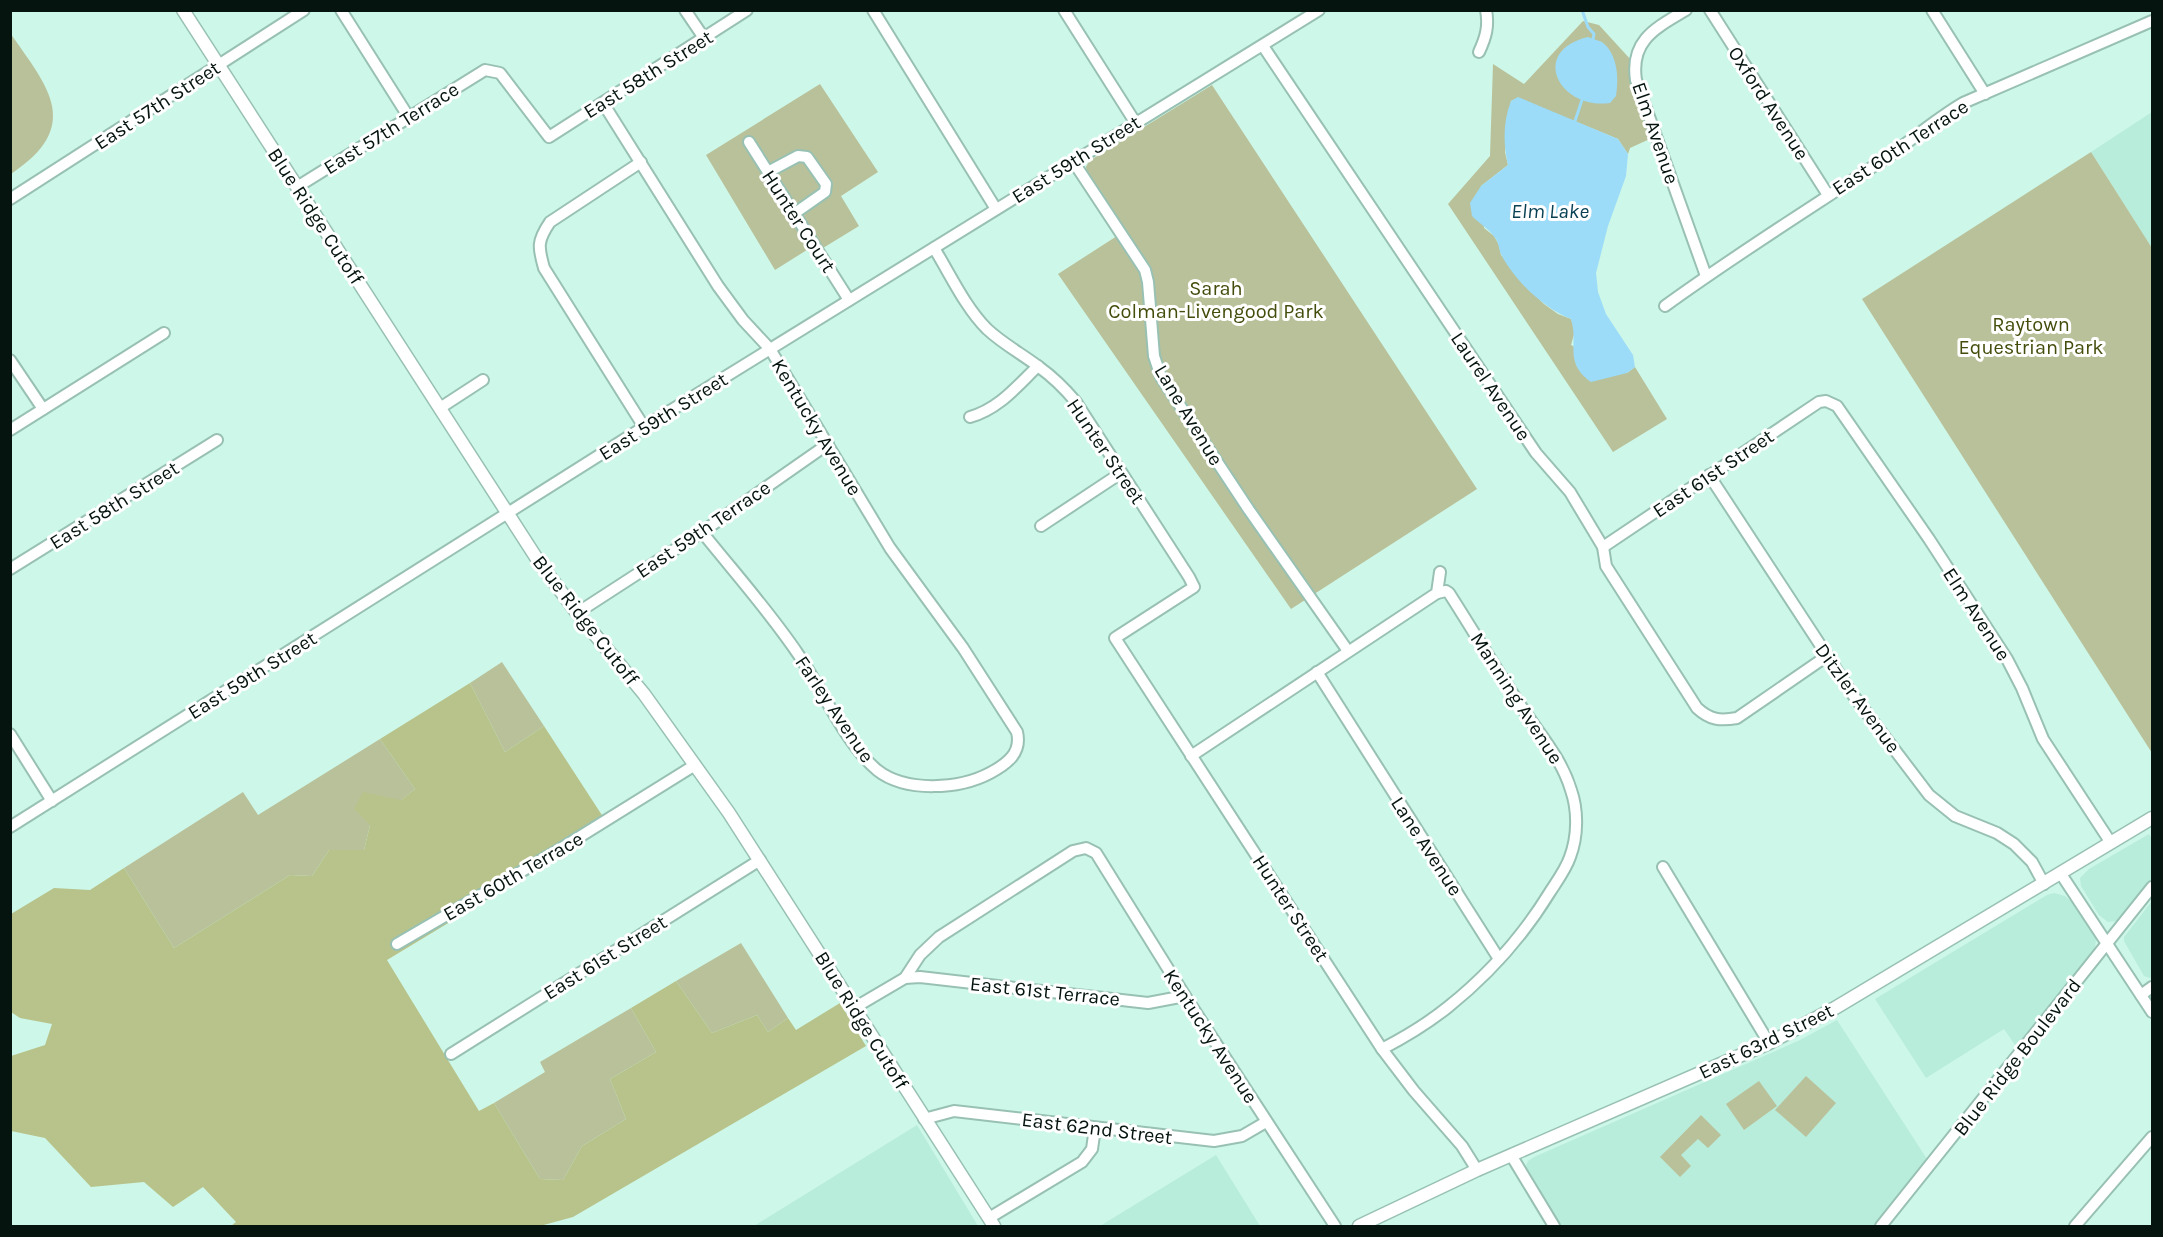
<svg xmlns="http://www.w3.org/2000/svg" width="2163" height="1237" font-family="Karla,sans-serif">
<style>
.built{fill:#b9eddb}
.green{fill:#b9c19a}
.forest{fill:#b8c38b}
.water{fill:#9cdcf8}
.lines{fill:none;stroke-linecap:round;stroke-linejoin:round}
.stream{stroke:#9cdcf8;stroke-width:3}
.minor-casing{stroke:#98c1b3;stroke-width:14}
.major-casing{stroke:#98c1b3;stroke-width:15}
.minor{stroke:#fff;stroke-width:10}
.major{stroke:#fff;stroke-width:12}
.labels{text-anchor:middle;stroke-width:6;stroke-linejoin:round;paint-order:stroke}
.street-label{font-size:20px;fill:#05140f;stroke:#fff}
.park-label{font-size:20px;fill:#454d0c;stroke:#fff}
.water-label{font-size:21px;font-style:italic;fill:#094154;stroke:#fff}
</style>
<rect width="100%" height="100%" fill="#cdf7e8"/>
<g class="built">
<polygon points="2152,112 2152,248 2091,152"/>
<polygon points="2149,834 2152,839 2152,880 2123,918 2117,921 2108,922 2099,915 2081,886 2080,878 2089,869"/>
<polygon points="2054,893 2065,896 2073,903 2096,938 2095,950 2017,1048 2004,1029 1926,1078 1875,999 2047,895"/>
<polygon points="2152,901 2152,977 2150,978 2144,976 2124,941 2124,937"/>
<polygon points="1837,1020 1927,1159 1873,1226 1560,1226 1526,1172 1525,1167 1528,1161 1534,1157 1798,1041"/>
<polygon points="917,1125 978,1226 754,1226"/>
<polygon points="1216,1155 1260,1226 1100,1226"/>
</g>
<g class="green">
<path d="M1583,21L1599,25L1631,60C1628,88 1642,112 1652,138L1630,148L1628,154L1618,139L1518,98L1511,101L1505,152L1508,165L1481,186L1484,228L1494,236L1499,245L1501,255L1527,287L1544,304L1558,314L1571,319L1575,331L1571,345L1627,373L1635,367L1667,419L1613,452L1448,204L1490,156L1493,64L1524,84Z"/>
<path d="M10,33C49,88 83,126 11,174Z"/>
<polygon points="820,84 878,172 841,196 859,226 823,248 810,248 775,270 706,155"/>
<polygon points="1212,85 1477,489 1291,609 1058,274 1117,236 1087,173 1086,167 1089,161"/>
<polygon points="2091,152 2152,248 2152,753 1862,299"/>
<polygon points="502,662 544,726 505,752 470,683"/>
<polygon points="380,739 415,789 370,825 364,850 329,850 312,876 290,875 174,948 124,868 243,792 258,815"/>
<polygon points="741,943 788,1018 768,1032 757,1015 712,1033 676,981"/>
<polygon points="631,1008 656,1052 610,1079 626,1119 582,1146 563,1180 540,1179 494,1103 545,1072 540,1062"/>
<polygon points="1806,1076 1836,1103 1806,1137 1775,1110"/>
<polygon points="1759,1081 1777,1106 1744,1130 1726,1104"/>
<polygon points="1701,1115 1721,1135 1708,1148 1698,1139 1681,1155 1691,1166 1680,1177 1660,1157"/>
</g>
<polygon class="forest" points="470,683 505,752 544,726 609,826 387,960 479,1111 494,1103 540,1179 563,1180 582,1146 626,1119 610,1079 656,1052 631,1008 676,981 712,1033 757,1015 768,1032 788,1018 796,1030 840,1003 866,1046 573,1217 540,1226 231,1226 236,1222 203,1187 173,1207 144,1182 91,1187 45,1138 11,1131 11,1056 45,1045 52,1024 20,1018 11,1012 11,914 54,888 90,890 124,868 174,948 290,875 312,876 329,850 364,850 370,825 354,809 363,792 401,800 415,789 380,739"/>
<g class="water">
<path d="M1588,37C1592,39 1598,40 1602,42C1618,54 1619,79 1616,96L1610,103C1559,110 1529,51 1588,37Z"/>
<path d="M1518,97L1618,139L1628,154L1626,176L1608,226L1596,273L1598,292L1606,314L1633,355L1635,367L1627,373L1591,382C1563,362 1579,344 1571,319C1545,309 1515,281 1502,256C1499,251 1499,244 1496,239C1490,230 1479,223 1472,216L1470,203L1481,186L1508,165C1503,143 1503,122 1511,101Z"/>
</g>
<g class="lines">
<g class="stream">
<polyline points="1582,10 1588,27 1594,34 1593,39"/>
<polyline points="1575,121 1582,100"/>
</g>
<defs>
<g id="minor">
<polyline points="341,10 408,116"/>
<polyline points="685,10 704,38"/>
<polyline points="873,10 996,209"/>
<polyline points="1064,10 1135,122"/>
<path d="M1686,10C1656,28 1630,40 1636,80L1706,276"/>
<polyline points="1710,10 1828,195"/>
<polyline points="1932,10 1985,94"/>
<path d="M1263,46L1536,453L1570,492L1603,547L1606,566L1697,708C1710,720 1720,721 1737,718L1827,656"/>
<path d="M1479,52C1486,37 1489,26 1486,10"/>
<path d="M603,103L718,286L743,320L770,349L890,548L963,648L1017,732C1022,753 1007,764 990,773C960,789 906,793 877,770C845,743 822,689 798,654C769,611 734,572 702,532"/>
<polyline points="749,142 849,300"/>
<polyline points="1073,161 1145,270 1148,282 1154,356 1161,377 1249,510 1348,651"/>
<path d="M641,162L550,222C537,241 538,247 544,268L644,427"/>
<polyline points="768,172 798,156 807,157 826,184 825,192 795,213"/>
<polyline points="297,187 485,70 500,73 549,137 747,10"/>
<polyline points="10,199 304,10"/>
<path d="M934,248C950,274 965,307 987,329C1003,344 1022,354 1039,367C1053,377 1065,389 1076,402L1189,577L1194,587L1115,638L1382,1049L1414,1091L1462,1146L1477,1170"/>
<path d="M1665,306C1738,253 1814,206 1889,156C1914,138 1936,119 1963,103L2152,21"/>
<polyline points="10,360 43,409"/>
<polyline points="440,408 483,380"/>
<path d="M970,417C999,409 1017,386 1038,366"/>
<polyline points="10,430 164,333"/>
<polyline points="1709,475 1853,695 1929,795 1955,816 1997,833 2014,844 2032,862 2044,884"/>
<polyline points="1041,526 1121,473"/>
<polyline points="1603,547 1819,402 1826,401 1837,406 1929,539 2007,659 2022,688 2043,739 2111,843"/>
<polyline points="10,569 217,440"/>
<polyline points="577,613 702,532 828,444"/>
<polyline points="1317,672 1499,959"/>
<polyline points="10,734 52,801"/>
<polyline points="1191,756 1437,593 1440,572"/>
<polyline points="10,827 644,427 1319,10"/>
<polyline points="1663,867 1769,1043"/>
<polyline points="2061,874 2152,1012"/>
<polyline points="397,944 560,849 695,765"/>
<polyline points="905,978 920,977 1148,1003 1185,996"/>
<polyline points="2141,995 2152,987"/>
<polyline points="854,1008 905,978 920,955 939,937 1073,851 1086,848 1096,853 1185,996 1335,1226"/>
<path d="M1382,1049C1405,1037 1427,1024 1448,1007C1488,975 1523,936 1550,892C1557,881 1566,869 1570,857C1578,836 1578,810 1571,790C1562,760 1542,737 1525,712C1498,673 1474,632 1449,593L1446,591L1437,593"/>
<polyline points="451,1054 760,860"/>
<polyline points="924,1119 954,1111 1214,1141 1242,1136 1266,1122"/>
<polyline points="1511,1155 1554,1226"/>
<polyline points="989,1218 1082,1162 1092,1149 1095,1128"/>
<polyline points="1881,1226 2152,887"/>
<polyline points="2075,1226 2152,1137"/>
</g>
<g id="major">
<polyline points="183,10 539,562 577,613 644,694 729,813 994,1226"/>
<polyline points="1359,1226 1477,1170 1769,1043 1835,1008 2152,818"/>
</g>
</defs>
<use href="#minor" class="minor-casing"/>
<use href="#major" class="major-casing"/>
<use href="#minor" class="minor"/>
<use href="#major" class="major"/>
</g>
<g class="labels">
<g class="street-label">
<text transform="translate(648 74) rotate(-32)" y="7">East 58th Street</text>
<text transform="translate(1769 103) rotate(57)" y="7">Oxford Avenue</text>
<text transform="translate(157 105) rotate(-33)" y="7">East 57th Street</text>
<text transform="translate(391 128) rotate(-32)" y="7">East 57th Terrace</text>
<text transform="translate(1656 133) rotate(71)" y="7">Elm Avenue</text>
<text transform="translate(1900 147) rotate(-33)" y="7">East 60th Terrace</text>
<text transform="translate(1076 159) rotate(-32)" y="7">East 59th Street</text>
<text transform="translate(316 216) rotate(57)" y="7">Blue Ridge Cutoff</text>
<text transform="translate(799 221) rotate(57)" y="7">Hunter Court</text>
<text transform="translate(1491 386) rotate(56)" y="7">Laurel Avenue</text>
<text transform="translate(1189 415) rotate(59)" y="7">Lane Avenue</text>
<text transform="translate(663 416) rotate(-32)" y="7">East 59th Street</text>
<text transform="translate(817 427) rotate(59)" y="7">Kentucky Avenue</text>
<text transform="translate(1106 451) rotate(56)" y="7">Hunter Street</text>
<text transform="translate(1713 473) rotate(-34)" y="7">East 61st Street</text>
<text transform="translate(114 505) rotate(-32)" y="7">East 58th Street</text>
<text transform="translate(703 529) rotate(-34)" y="7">East 59th Terrace</text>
<text transform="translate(1977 614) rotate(57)" y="7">Elm Avenue</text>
<text transform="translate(586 620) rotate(52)" y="7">Blue Ridge Cutoff</text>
<text transform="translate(252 675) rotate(-32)" y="7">East 59th Street</text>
<text transform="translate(1517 698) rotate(57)" y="7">Manning Avenue</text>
<text transform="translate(1858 698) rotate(54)" y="7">Ditzler Avenue</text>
<text transform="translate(835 709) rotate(56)" y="7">Farley Avenue</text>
<text transform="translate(1427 846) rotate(57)" y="7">Lane Avenue</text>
<text transform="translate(513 876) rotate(-30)" y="7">East 60th Terrace</text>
<text transform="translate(1291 908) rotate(57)" y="7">Hunter Street</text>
<text transform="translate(605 957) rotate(-32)" y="7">East 61st Street</text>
<text transform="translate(1045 991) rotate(6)" y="7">East 61st Terrace</text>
<text transform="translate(862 1020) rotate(58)" y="7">Blue Ridge Cutoff</text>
<text transform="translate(1211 1036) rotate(57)" y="7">Kentucky Avenue</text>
<text transform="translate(1766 1041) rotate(-26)" y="7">East 63rd Street</text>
<text transform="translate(2017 1057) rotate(-52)" y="7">Blue Ridge Boulevard</text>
<text transform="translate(1097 1128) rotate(7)" y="7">East 62nd Street</text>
</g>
<g class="park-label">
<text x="1216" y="295">Sarah<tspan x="1216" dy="23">Colman-Livengood Park</tspan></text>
<text x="2031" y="331">Raytown<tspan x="2031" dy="23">Equestrian Park</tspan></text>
</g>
<g class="water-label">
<text x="1550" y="218">Elm Lake</text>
</g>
</g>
<rect width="2163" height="1237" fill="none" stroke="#05140f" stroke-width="24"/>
</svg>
